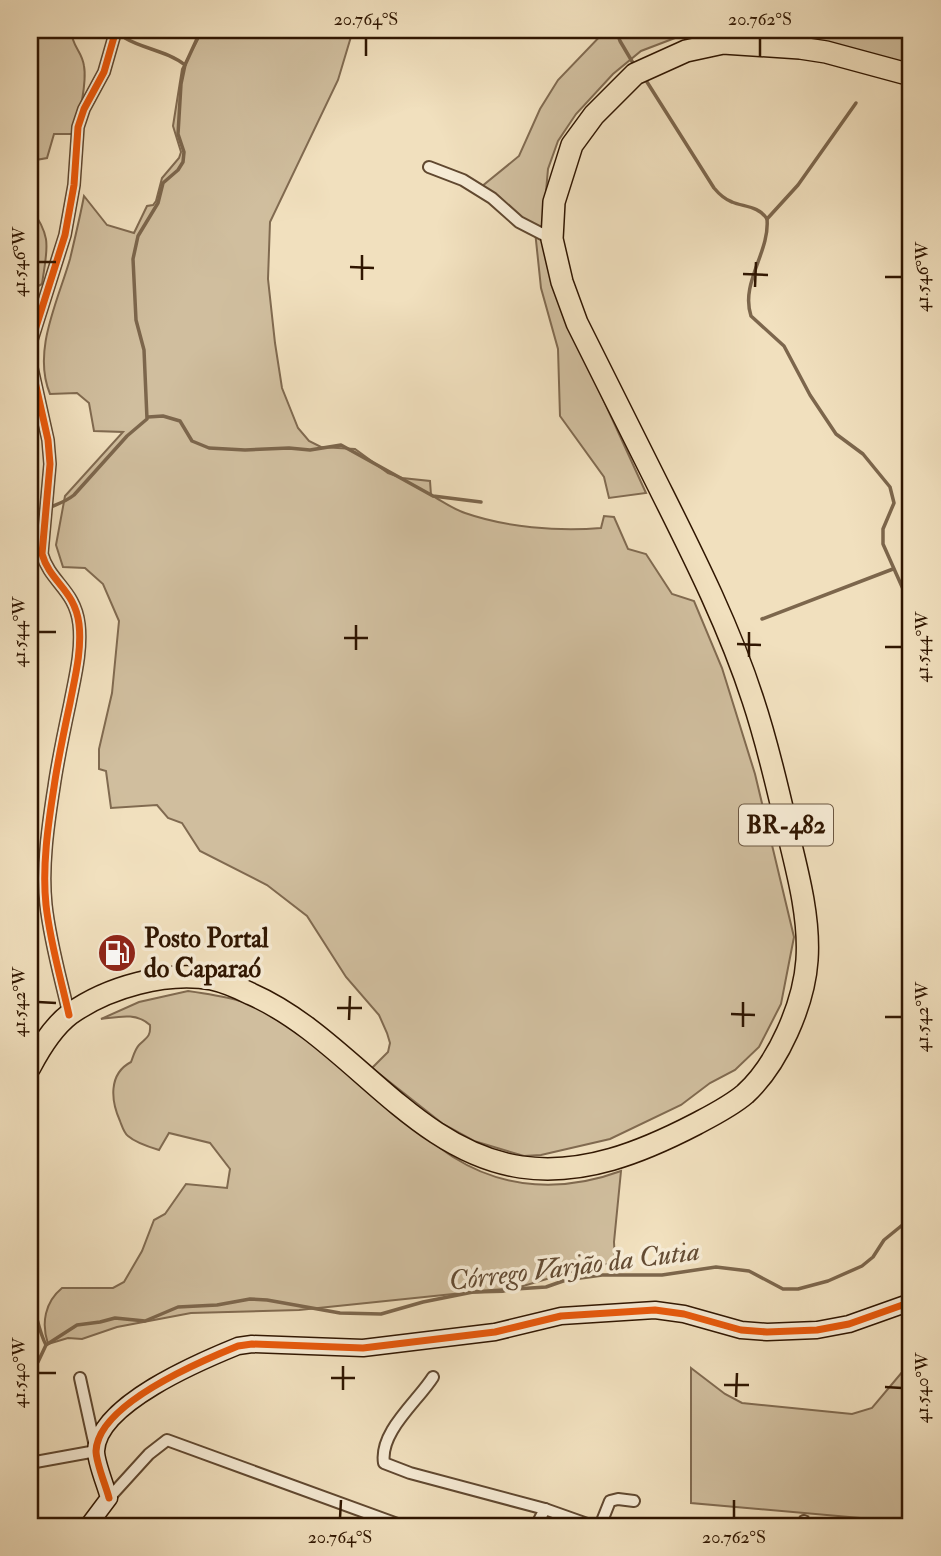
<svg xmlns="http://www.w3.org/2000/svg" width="941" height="1556" font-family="'IM FELL Double Pica',serif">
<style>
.green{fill:#d0be9e;stroke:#806a50;stroke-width:2}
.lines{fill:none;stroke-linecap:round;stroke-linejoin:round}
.stream{stroke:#7c664c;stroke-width:3.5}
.street-casing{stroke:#604830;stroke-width:14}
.secondary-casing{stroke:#301601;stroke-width:19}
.highway-casing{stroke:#301601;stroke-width:24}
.street{stroke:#f6ebd5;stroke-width:10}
.secondary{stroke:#f6ebd5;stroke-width:16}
.highway{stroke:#f1e0be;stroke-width:21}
.cycleway-casing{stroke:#f6ebd5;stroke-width:11}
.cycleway{stroke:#e8590c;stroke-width:7}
.ticks{fill:none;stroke:#301601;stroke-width:2.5}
.labels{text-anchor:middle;stroke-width:7;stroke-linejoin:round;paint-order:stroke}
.shield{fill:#f6ebd5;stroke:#6b5641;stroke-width:2}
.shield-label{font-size:24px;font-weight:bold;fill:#301601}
.poi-label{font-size:26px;font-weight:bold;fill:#301601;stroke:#f6ebd5;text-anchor:start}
.water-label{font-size:28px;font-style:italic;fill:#634b33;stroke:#f6ebd5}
.neatline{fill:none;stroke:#301601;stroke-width:2.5}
.ticks-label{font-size:18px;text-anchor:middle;fill:#301601}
</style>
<rect width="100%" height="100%" fill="#f1e0be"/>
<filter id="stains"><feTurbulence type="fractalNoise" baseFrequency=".00286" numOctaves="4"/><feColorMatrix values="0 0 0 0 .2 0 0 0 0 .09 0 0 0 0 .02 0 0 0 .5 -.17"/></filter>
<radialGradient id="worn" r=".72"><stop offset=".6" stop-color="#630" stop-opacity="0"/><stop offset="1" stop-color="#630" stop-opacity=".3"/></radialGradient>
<g class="green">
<path d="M30,30H71C72,47 82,51 84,66C87,82 79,119 74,134H54L47,158L30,161Z"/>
<path d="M203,30H353L338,80L270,222L268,279L275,343L282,388L298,428L309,441L321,447L355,449L388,473L402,478L430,481L431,495C442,501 453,509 465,513C505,527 558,532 601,528L604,516L614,517L628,549L646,554L672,594L694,601L722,668L755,774L794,937L781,1004L759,1047L735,1070L710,1083L681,1105L610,1139L541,1155L524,1156L474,1141L443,1124L372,1068L388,1052L390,1043L387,1033L379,1015L346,977L307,916L267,885L200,851L182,823L168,818L157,805L111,808L106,771L99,769V749L112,693L119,621L103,584L85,568L63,567L56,545L65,496L123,432L94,431L89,403L77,393L50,394C32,351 58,301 70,259C75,238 80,217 84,196L107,225L134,233L147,206L153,205L156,201L162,178L179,158L181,152L173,126L182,69Z"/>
<polygon points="606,30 696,30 641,51 613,74 576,114 558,141 548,169 545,203 566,318 646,493 609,498 604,477 560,416 558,349 541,288 535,231 481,187 519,156 540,109 558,80"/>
<polygon points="751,30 911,30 911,65 800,38"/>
<path d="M30,207C53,238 47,248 42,284L31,290Z"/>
<polygon points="30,707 38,799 30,802"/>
<path d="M188,991C223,996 248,1000 279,1018C313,1038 340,1066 369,1093C383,1106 400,1117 415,1128C428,1138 440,1149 453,1157C505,1190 564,1192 621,1171L614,1242L615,1262L567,1273L503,1292L463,1293L299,1310L191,1313L117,1327L82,1339L68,1338L48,1344C41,1323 45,1302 62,1288H113L124,1282L142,1251L154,1220L165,1214L186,1184L227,1188L230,1169L210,1143L169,1133L159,1150C149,1147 136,1143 128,1136C124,1133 122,1126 120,1121C111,1101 108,1074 131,1062C133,1057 135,1049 139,1045C146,1038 151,1037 150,1025C136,1012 118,1017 101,1019L139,1002Z"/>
<polygon points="691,1368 725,1394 742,1403 852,1414 872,1408 903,1371 911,1370 911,1526 897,1526 883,1520 691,1503"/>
</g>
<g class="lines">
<g class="stream">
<polyline points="616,30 620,41 633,63"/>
<path d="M125,38C143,49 168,51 185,65"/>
<path d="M647,82L714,188C719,194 724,199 732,202C744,207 759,206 767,219C770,252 740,283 751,316L784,346L810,395L836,434L863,454L890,487L894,503L883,529V544L911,607"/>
<polyline points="767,219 798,185 856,103"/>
<polyline points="148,417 163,416 180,421 192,441 209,448 245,450 289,448 310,450 341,445 433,496 481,502"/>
<path d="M30,524C43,504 58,508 74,495L127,436L147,419L144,350L136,320L133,259L138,236L158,203L163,183L178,170L183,162L184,152L178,134L181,84L185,65L201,30"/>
<polyline points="762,619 893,569"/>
<path d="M30,1297C37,1313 38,1330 46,1345"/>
<polyline points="30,1370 38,1362 46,1345 77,1325 100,1322 115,1318 145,1321 178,1307 217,1305 250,1299 267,1300 340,1313 381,1314 423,1302 473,1292 546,1287 566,1280 602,1275 662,1275 716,1267 749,1271 783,1289 798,1289 828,1281 862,1266 873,1257 884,1240 911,1218"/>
</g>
<defs>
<g id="street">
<polyline points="429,167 463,180 492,198 519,222 552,239"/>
<polyline points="30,346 65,235 74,185 78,127 84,109 104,72 116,30"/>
<path d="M30,359L48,440L50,464L42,554C50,582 75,590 79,624C82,650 75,677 70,703C64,731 58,759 54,787C48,825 42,867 46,905C50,942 61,979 69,1015"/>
<path d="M433,1377C418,1401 379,1432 384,1463L410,1473L545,1509L593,1526"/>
<polyline points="30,1463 96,1451 80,1378"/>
<polyline points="109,1498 149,1454 167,1440 403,1526"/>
<polyline points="536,1526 545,1509"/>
<polyline points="600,1526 610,1501 618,1499 634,1501"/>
<polyline points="803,1526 804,1521"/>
</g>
<path id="secondary" d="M88,1526L109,1498C106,1486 96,1463 96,1451C98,1404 201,1361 238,1346L252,1344L363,1348L495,1332L561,1316L655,1310L684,1314L741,1330L767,1332L817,1330L849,1324L911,1302"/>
<path id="highway" d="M30,1067C40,1048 53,1027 70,1014C108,987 166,971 212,979C226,982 239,988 251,994C349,1037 412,1151 521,1167C583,1176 642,1152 696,1124C713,1115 731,1106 745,1094C778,1064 804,1004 807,960C810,917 797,870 787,829C777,785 767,742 753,700C728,623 691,551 655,479C629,427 603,375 577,323L562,282L552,239L554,202L572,145L594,115L635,74L686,51L723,43L800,48L826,52L911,75"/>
</defs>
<use href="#street" class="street-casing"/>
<use href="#secondary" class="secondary-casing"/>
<use href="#highway" class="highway-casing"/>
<use href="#street" class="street"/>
<use href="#secondary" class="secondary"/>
<use href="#highway" class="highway"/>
<defs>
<g id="cycleway">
<polyline points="30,346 65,235 74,185 78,127 84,109 104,72 116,30"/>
<path d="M30,359L48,440L50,464L42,554C50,582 75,590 79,624C82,650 75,677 70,703C64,731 58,759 54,787C48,825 42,867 46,905C50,942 61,979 69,1015"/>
<path d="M109,1498C106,1486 96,1463 96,1451C98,1404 201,1361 238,1346L252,1344L363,1348L495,1332L561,1316L655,1310L684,1314L741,1330L767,1332L817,1330L849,1324L911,1302"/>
</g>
</defs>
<use href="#cycleway" class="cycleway-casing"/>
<use href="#cycleway" class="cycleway"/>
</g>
<path class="ticks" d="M366,56V38M760,56V38M38,262H56M350,267L374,268M743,274L768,275M885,277H902M362,280V255M755,287L756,262M38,632H56M344,638H368M737,644L761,645M885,647H902M356,650V625M749,657V632M38,1002L56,1003M337,1008H362M731,1014L755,1015M885,1017H902M349,1020L350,996M743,1027V1002M38,1373H56M331,1378H355M724,1385H749M885,1387L902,1388M343,1390V1366M736,1397L737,1373M340,1518L341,1500M734,1518V1500"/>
<defs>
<symbol id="fuel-disc" viewBox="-11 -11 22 22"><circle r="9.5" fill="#8f2418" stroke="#f6ebd5"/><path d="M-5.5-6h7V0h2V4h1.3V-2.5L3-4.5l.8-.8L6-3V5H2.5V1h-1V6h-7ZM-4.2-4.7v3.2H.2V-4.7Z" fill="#fff"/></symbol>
</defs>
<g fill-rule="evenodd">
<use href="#fuel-disc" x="95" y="931" width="44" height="44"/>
</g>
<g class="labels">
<rect class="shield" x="739" y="804.5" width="94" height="41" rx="5"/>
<g class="shield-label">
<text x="786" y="833">BR-482</text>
</g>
<g class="poi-label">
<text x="144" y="947">Posto Portal<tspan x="144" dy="30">do Caparaó</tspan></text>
</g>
<g class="water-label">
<text transform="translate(574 1265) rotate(-7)" y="10">Córrego Varjão da Cutia</text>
</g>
</g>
<rect width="941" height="1556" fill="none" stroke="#f1e0be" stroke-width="77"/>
<rect x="38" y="38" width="864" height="1480" class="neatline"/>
<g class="ticks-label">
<text x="366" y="25">20.764°S</text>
<text x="760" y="25">20.762°S</text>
<text transform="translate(19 262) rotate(-90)" y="6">41.546°W</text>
<text transform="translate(922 277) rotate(-90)" y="6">41.546°W</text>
<text transform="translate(19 632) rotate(-90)" y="6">41.544°W</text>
<text transform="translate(922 647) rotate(-90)" y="6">41.544°W</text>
<text transform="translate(19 1002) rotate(-90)" y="6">41.542°W</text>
<text transform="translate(922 1017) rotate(-90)" y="6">41.542°W</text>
<text transform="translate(19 1373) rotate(-90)" y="6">41.540°W</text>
<text transform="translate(922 1388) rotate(-90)" y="6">41.540°W</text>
<text x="340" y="1543">20.764°S</text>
<text x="734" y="1543">20.762°S</text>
</g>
<rect width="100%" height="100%" filter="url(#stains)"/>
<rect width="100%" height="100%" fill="url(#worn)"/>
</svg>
